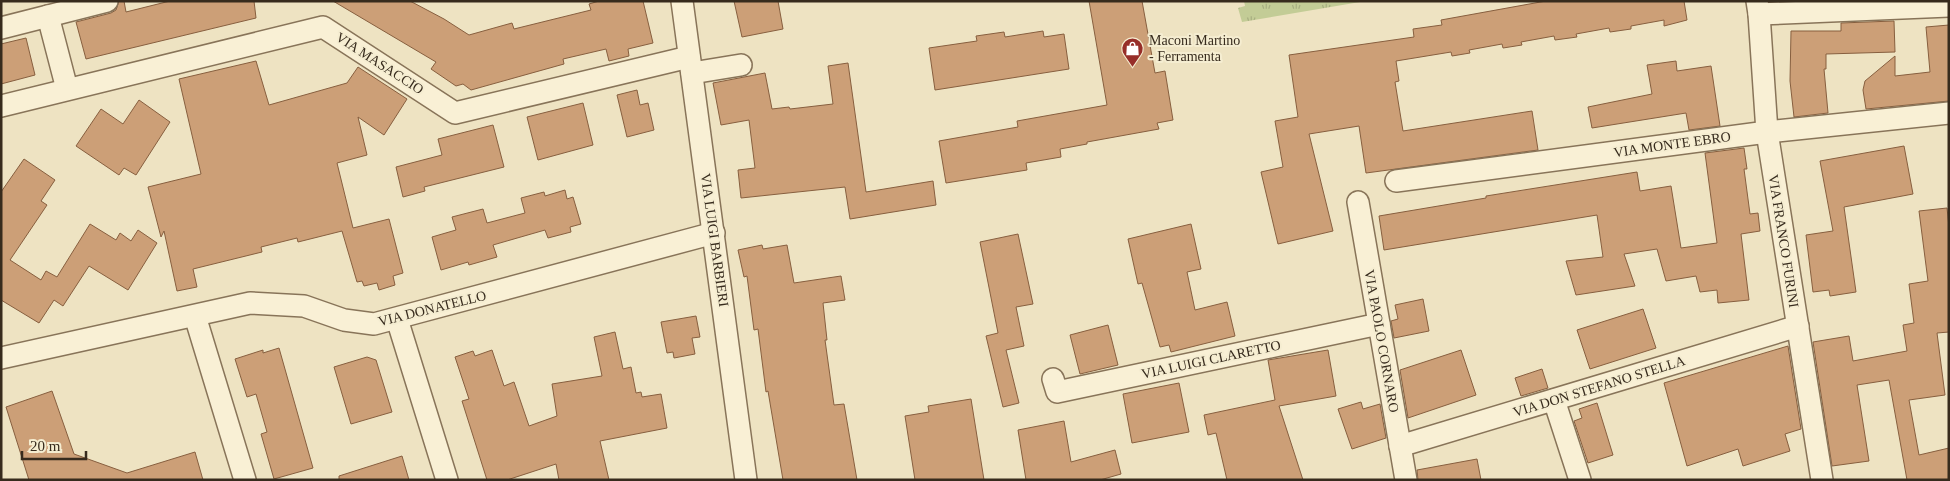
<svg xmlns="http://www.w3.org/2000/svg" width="1950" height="481" font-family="Georgia,serif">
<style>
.park{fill:url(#park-tufts)}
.building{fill:#cc9f77;stroke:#875f3f}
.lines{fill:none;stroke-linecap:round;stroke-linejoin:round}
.minor-casing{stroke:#887459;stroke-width:24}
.minor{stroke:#f9f0d5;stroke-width:21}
.labels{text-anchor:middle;stroke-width:4;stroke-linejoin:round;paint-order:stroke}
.poi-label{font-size:14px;fill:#372b1d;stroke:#f5edd1;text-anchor:start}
.street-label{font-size:14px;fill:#372b1d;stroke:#f5edd1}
</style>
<defs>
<pattern id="park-tufts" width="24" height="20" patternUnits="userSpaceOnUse" patternTransform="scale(1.25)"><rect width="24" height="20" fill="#c3cc96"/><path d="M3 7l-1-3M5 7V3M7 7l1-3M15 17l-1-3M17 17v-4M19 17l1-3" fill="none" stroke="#a8af81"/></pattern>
</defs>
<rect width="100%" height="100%" fill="#eee3c2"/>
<polygon class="park" points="1244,1 1366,1 1242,22 1238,8 1245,6"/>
<g class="building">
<polygon points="119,1 124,1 126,12 170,1 254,1 256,18 86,59 76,22 111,13 116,10"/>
<polygon points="333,1 410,1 444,19 469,35 512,23 514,29 591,10 589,4 599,1 643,1 653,43 628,49 629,56 609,61 606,49 563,59 564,64 471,90 463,84 456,86 431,69 436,62"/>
<polygon points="734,1 778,1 783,29 742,37"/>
<polygon points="1089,1 1142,1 1155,73 1165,71 1173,120 1157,123 1159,129 1087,142 1087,144 1060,149 1061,157 1026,163 1027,170 946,183 939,141 1018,127 1017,121 1107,105"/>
<polygon points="1546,1 1684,1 1687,20 1664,26 1664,20 1631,26 1631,29 1610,32 1609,28 1576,34 1577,37 1555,40 1554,36 1521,42 1522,45 1503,48 1502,44 1469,50 1470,53 1452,56 1451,52 1396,61 1399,81 1395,82 1403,131 1532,111 1538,150 1366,173 1359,126 1309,134 1333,231 1278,244 1261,172 1283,167 1275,121 1298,117 1289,55 1414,37 1413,29 1442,25 1441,20"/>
<polygon points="1894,21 1895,52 1826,54 1826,69 1824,69 1828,113 1794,117 1790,81 1791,31 1841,31 1841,23"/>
<polygon points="1949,25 1949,101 1866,109 1863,90 1865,81 1895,56 1895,76 1930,72 1926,27"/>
<polygon points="1043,31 1044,37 1064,34 1069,69 935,90 929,48 977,41 976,36 1004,32 1005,37"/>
<polygon points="26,38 35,75 1,84 1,44"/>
<polygon points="256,61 269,105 347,83 358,67 407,99 384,135 358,117 367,155 337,163 353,228 389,219 403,273 393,276 395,285 379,290 377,283 364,286 362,281 357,282 342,231 298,242 297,238 261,247 262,252 193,269 197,287 177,291 164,231 161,237 148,187 201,174 179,79"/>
<polygon points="1676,61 1677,71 1711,66 1720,126 1689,130 1686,113 1592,128 1588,107 1652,94 1647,65"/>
<polygon points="848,63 866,192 933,181 936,205 850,219 845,187 741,198 738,170 755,168 749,120 721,125 713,83 765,73 772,109 789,107 790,109 833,104 828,66"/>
<polygon points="637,90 640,105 648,103 654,130 627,137 617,95"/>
<polygon points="139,100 170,122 136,175 124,168 119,175 76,146 101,109 123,124"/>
<polygon points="583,103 593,145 538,160 527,117"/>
<polygon points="493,125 504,167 424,187 425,191 403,197 396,167 442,155 438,139"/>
<polygon points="1904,146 1913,194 1844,207 1856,292 1830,296 1829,290 1813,292 1806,235 1833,231 1820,161"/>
<polygon points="1744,148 1747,169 1744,169 1750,214 1758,213 1760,231 1741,234 1749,300 1718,303 1717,290 1700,292 1696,276 1666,281 1657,249 1624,254 1635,286 1576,295 1566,261 1603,257 1597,215 1384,250 1379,216 1486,198 1486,196 1637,172 1640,191 1671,186 1681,248 1717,243 1705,153"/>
<polygon points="24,159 55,180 41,201 47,205 10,260 41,280 46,271 57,277 90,224 116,240 120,233 131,241 138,230 157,243 128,290 89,266 63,306 54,300 39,323 1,300 1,192"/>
<polygon points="565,190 567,199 573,197 581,224 570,227 571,232 548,238 545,230 493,245 497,257 469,265 468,262 441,270 432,237 456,230 452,217 483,209 487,223 525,213 521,198 544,192 545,196"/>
<polygon points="1947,208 1949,227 1949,332 1937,333 1945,395 1909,400 1919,455 1949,448 1949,480 1907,480 1889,380 1857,385 1869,461 1832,466 1813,342 1849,336 1853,361 1907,351 1903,325 1914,323 1909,284 1928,281 1919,211"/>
<polygon points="1191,224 1201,269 1187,272 1195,310 1227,302 1235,336 1171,352 1169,345 1160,347 1142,283 1138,284 1128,239"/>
<polygon points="1018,234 1033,304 1016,307 1024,346 1006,350 1019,403 1003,407 986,336 998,333 980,242"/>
<polygon points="762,245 763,249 787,245 794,283 841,276 845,300 823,303 827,340 825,340 834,405 844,404 857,480 783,480 768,391 766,392 758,329 754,330 747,276 744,277 738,250"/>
<polygon points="1423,299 1429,331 1394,338 1391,321 1398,319 1395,305"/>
<polygon points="1643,309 1656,348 1590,369 1577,330"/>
<polygon points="696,316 700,337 692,338 695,354 674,358 673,352 667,353 661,322"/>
<polygon points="1108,325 1118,365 1080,374 1070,335"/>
<polygon points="615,332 623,369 631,367 636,393 641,392 642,397 661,394 667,428 600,441 609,480 559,480 556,464 507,480 487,480 462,401 469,399 455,357 473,351 475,356 492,350 504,386 514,382 529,426 557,416 552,384 602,376 594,337"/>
<polygon points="1788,346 1801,429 1785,434 1790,451 1743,466 1738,449 1687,466 1664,383"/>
<polygon points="279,348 313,468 274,479 261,434 267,432 256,394 247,397 235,359 263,350 263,353"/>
<polygon points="1328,350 1336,396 1279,406 1303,480 1227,480 1216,433 1208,435 1204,415 1275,400 1268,360"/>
<polygon points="1461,350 1476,395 1408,418 1400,370"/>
<polygon points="367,357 376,360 392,412 351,424 334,367"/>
<polygon points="1542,369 1548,388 1521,396 1515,378"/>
<polygon points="1179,383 1189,432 1132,443 1123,394"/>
<polygon points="52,391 74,454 127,473 195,452 203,480 29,480 6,407"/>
<polygon points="971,399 984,480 915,480 905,416 929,412 928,406"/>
<polygon points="1361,402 1363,409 1380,404 1386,438 1352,449 1338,409"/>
<polygon points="1597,403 1613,455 1588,463 1574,421 1582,418 1579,409"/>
<polygon points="1064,421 1071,462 1115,450 1121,474 1100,480 1026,480 1018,430"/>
<polygon points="402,456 409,480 339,480 339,476"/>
<polygon points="1477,459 1481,480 1418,480 1417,470"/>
</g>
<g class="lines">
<defs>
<g id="minor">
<polyline points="682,1 746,480"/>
<polyline points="1757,1 1759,14 1767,132 1822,480"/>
<polyline points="1759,14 1949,6"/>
<polyline points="48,16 67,89"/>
<polyline points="1,28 107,1"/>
<polyline points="692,73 741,65"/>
<polyline points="1,106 323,27 455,113 689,57"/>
<polyline points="1396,181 1767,132 1949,113"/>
<polyline points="1358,202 1406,480"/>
<polyline points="195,316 245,480"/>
<polyline points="397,319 447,480"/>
<polyline points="1,358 250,303 304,306 344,320 374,324 714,233"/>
<polyline points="1053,379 1057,392 1379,324"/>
<polyline points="1554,400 1580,480"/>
<polyline points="1400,446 1798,326"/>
</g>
</defs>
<use href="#minor" class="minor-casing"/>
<use href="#minor" class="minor"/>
</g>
<defs>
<symbol id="shop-pin" viewBox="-11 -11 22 30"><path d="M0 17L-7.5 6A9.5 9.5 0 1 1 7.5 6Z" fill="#972e29" stroke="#f5edd1"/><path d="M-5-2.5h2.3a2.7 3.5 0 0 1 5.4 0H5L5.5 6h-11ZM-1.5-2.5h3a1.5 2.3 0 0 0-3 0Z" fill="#fff"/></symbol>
</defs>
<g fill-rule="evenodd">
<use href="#shop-pin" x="1120" y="36" width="25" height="34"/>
</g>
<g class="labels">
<g class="poi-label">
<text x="1149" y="45">Maconi Martino<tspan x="1149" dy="16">- Ferramenta</tspan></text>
</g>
<g class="street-label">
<text transform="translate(380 63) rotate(33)" y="5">VIA MASACCIO</text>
<text transform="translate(1672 144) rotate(-8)" y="5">VIA MONTE EBRO</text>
<text transform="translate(715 240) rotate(82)" y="5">VIA LUIGI BARBIERI</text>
<text transform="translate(1784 241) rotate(81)" y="5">VIA FRANCO FURINI</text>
<text transform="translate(432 308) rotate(-14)" y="5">VIA DONATELLO</text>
<text transform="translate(1382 341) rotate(80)" y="5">VIA PAOLO CORNARO</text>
<text transform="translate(1211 359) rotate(-12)" y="5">VIA LUIGI CLARETTO</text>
<text transform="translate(1599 386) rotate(-17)" y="5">VIA DON STEFANO STELLA</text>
</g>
</g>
<rect width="1950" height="481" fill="none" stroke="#372b1d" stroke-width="5"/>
<path d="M22 451v8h64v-8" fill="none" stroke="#372b1d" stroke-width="2.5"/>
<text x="30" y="451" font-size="15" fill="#372b1d" stroke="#f5edd1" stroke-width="4" paint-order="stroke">20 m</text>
</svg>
